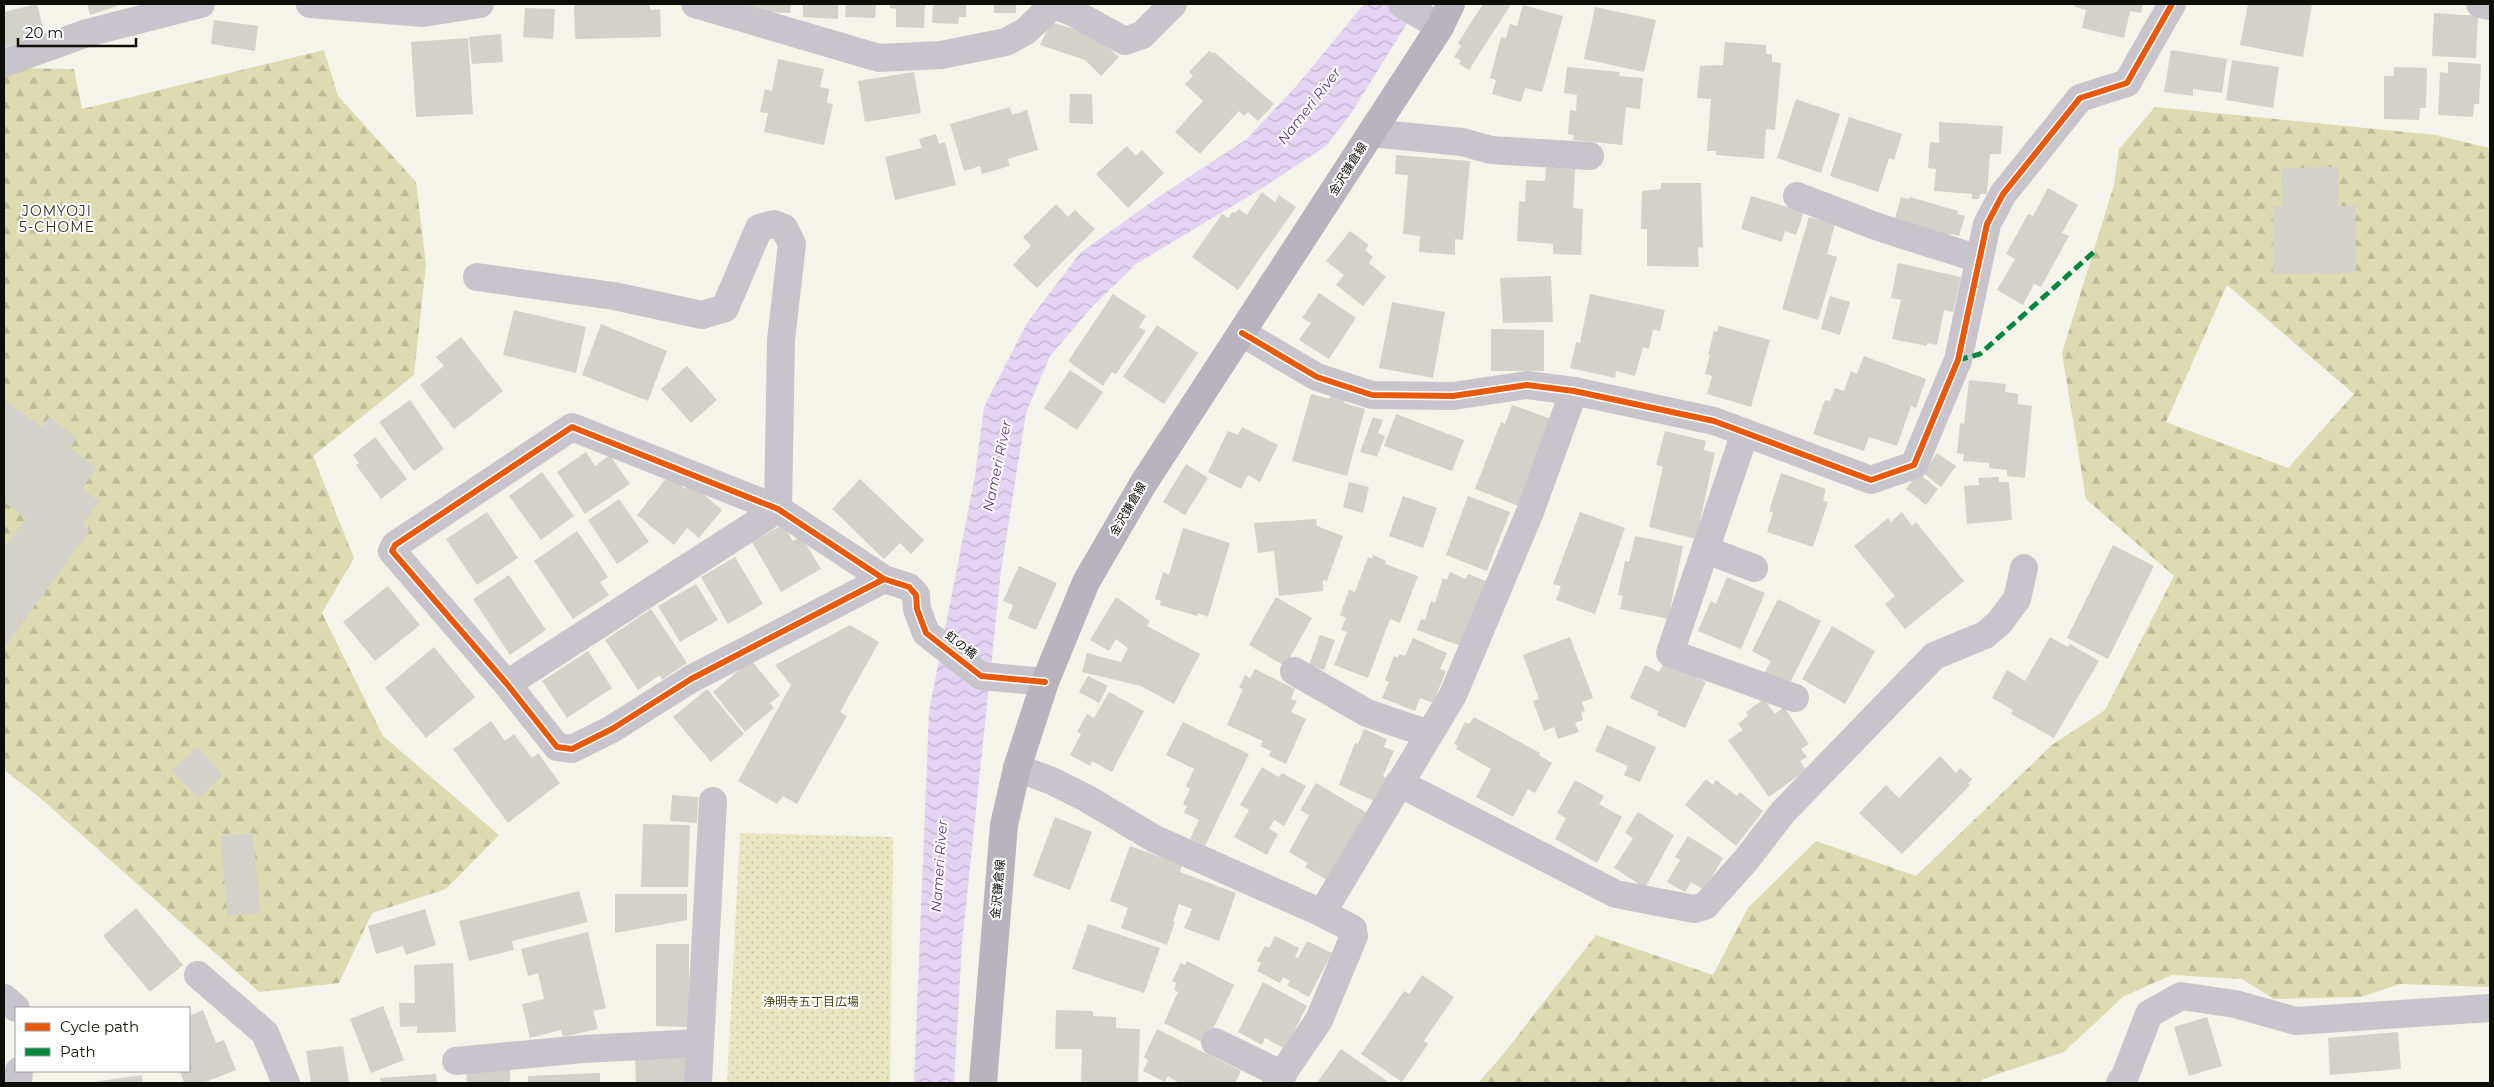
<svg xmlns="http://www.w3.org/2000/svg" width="2494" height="1087" font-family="Montserrat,'Noto Sans JP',sans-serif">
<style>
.grass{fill:url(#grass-dots)}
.forest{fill:url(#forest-firs);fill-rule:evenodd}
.water{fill:url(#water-waves)}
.building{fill:#d2d2ca}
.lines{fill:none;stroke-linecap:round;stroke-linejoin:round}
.minor{stroke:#c8c4cb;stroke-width:28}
.major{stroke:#b8b3bc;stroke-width:28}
.quiet{stroke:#00873e;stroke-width:5;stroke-dasharray:10 5;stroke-linecap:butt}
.cycleway-casing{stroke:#fff;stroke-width:9}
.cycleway{stroke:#e8590c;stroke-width:6}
.labels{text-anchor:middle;stroke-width:4;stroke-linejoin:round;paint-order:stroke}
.street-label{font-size:12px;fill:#0e0e08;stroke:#fff}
.park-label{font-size:12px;fill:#4a4612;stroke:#fff}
.water-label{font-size:14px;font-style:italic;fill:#5a377e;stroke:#fff}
.neighbourhood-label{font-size:14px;letter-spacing:1px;fill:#313021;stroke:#fff}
</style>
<defs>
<pattern id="grass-dots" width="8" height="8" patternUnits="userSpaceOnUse" patternTransform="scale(1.25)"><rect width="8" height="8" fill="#e9e7c2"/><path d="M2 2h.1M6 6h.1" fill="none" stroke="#c7c5a5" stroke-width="1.8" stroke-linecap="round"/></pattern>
<pattern id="forest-firs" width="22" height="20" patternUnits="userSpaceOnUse" patternTransform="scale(1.25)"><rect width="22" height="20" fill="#dddbb1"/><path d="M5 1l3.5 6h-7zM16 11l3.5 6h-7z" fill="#bcbb97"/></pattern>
<pattern id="water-waves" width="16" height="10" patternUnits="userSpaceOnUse" patternTransform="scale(1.25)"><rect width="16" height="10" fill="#e2d4f2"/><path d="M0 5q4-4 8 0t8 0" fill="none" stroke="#c1b5ce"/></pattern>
</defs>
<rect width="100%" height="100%" fill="#f4f4ea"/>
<polygon class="grass" points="740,833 893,837 890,1083 727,1083"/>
<g class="forest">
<polygon points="324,50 338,96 416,182 426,265 414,375 313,456 354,558 322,613 383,736 499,835 446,889 372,913 339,983 259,992 39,797 4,770 4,68 74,69 82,109"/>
<path d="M2155,107L2435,135L2490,148V987L2400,984L2361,997L2274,999L2242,979L2172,975L2124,996L2064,1052L1983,1079L1979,1083H1478L1501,1057L1596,935L1713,975L1748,908L1816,841L1916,876L2052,745L2105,710L2174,576L2086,499L2062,353L2114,185L2119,149ZM2227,285L2354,394L2288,468L2166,422Z"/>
</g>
<polygon class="water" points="1364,4 1419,4 1352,112 1326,146 1264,187 1136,264 1092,307 1050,356 1026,413 1001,571 962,944 954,1083 914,1083 929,711 975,476 984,407 1027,323 1080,253 1157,198 1247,139 1299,83"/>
<g class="building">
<polygon points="37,4 45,35 4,47 4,12"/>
<polygon points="87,4 123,4 90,15"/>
<polygon points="574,4 650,4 650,10 660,9 661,37 575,39"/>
<polygon points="742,4 791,4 790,13 742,11"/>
<polygon points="803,4 838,4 838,19 803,17"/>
<polygon points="846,4 876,4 875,18 845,17"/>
<polygon points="890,4 925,4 924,28 896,27 896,9 890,8"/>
<polygon points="933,4 966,4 966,17 959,17 958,24 932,23"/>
<rect x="994" y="4" width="22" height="9"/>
<polygon points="1483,4 1507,4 1510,6 1469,70 1459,64 1461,61 1454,57 1461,46 1458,43"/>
<polygon points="2075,4 2143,4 2141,13 2130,11 2124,38 2082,28 2086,10 2075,7"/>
<polygon points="2248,4 2312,4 2303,57 2240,45"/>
<polygon points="1523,5 1563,16 1542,92 1525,88 1521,102 1492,94 1496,80 1490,78 1501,37 1506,38 1510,24 1517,26"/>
<polygon points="1595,7 1656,20 1644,72 1584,59"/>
<polygon points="525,8 555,9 553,39 523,37"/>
<polygon points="2434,13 2478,16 2476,58 2432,56"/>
<polygon points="214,20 258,26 255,51 211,44"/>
<polygon points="1051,22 1094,35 1119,57 1101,76 1085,60 1040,45"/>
<polygon points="501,34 503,62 472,64 469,37"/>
<polygon points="468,38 473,114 416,117 411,42"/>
<polygon points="1725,42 1766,45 1766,54 1772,54 1772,62 1781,63 1775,130 1766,129 1764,159 1716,155 1716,151 1707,151 1711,99 1697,98 1700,66 1723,65"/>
<polygon points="2171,50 2227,59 2222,93 2193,89 2193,96 2164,92"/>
<polygon points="1209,51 1213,54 1214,52 1274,104 1258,121 1248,112 1244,116 1239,111 1200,154 1175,132 1203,101 1185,84 1193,76 1189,72"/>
<polygon points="778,59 824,69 820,87 829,89 827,103 833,104 824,145 764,132 768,113 760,112 765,89 772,91"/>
<polygon points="2232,60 2279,67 2273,108 2226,100"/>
<polygon points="2448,62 2481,64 2479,104 2474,104 2473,117 2438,115 2440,72 2448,73"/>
<polygon points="1567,67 1620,72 1619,76 1643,78 1640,109 1626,107 1622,145 1573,140 1574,135 1568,134 1570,110 1576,111 1577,95 1564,93"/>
<polygon points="2394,67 2427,68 2426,108 2420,108 2419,120 2384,119 2384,76 2394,76"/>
<polygon points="914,72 921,113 865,122 858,81"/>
<polygon points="1070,94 1092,94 1093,124 1069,123"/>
<polygon points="1796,99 1840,114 1821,173 1777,158"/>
<polygon points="1010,107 1012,115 1027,110 1038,150 1008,159 1010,166 982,174 980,166 964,171 950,124"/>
<polygon points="1849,117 1902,134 1894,160 1889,158 1878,192 1830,176"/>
<polygon points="1939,122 2003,126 2001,154 1990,154 1987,194 1980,194 1979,199 1972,199 1972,194 1934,191 1936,169 1928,168 1930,142 1939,143"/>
<polygon points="936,134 939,144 945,142 956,185 895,200 885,157 922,148 919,139"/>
<polygon points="1127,146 1136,156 1142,150 1164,173 1128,208 1096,174"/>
<polygon points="1396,155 1470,161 1463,240 1455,239 1455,255 1419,252 1420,236 1403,234 1408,175 1395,174"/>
<polygon points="1546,167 1575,169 1573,208 1583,209 1581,255 1553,254 1553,244 1517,241 1519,201 1525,202 1526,180 1545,181"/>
<polygon points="2338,167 2338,206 2355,206 2356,273 2273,274 2273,207 2282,206 2281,168"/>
<polygon points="1661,183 1701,183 1703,248 1698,247 1699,267 1647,266 1647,229 1641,229 1642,191 1661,189"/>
<polygon points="2048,188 2078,205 2062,233 2069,236 2041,287 2034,284 2023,305 1997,290 2015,259 2006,254 2028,214 2033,216"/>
<polygon points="1262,192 1275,202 1279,195 1296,207 1238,290 1192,257 1222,214 1228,218 1232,212 1235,213 1239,209 1247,215"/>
<polygon points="1751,196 1804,212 1796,235 1785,231 1782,242 1741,229"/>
<polygon points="1901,197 1909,199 1910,197 1958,211 1957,214 1965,216 1959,236 1951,234 1949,237 1902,223 1903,220 1895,218"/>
<polygon points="1056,204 1068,217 1075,210 1095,229 1037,288 1013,265 1031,246 1023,237"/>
<polygon points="1809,217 1835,224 1827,254 1837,257 1818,320 1782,309"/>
<polygon points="1350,231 1369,245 1365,250 1373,257 1369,263 1386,277 1363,306 1336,285 1344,275 1326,261"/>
<polygon points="1898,263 1961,277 1953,312 1944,310 1937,345 1927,343 1927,346 1892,339 1901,300 1891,298"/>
<polygon points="1551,276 1553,322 1503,323 1500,278"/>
<polygon points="1319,293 1356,318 1329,359 1299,340 1311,323 1302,318"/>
<polygon points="1113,294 1146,316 1139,327 1146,331 1116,374 1112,372 1103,386 1068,361"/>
<polygon points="1590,294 1665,310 1660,331 1653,330 1649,349 1643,347 1635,376 1616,371 1615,378 1570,368 1576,342 1580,343"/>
<polygon points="1830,296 1850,302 1840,335 1821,329"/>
<polygon points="1392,302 1445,312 1433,378 1379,368"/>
<polygon points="514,310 586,327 576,373 503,355"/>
<polygon points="601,324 667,351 648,401 582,375"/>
<polygon points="1157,325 1198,353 1164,404 1123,377"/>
<polygon points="1719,326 1770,340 1751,407 1707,394 1712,376 1705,374 1710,355 1708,355 1714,331 1717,332"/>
<polygon points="1491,329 1544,330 1544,371 1491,371"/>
<polygon points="461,337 503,391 454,429 420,385 444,366 436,357"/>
<polygon points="1864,356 1926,379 1916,408 1911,406 1897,446 1869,437 1864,451 1813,434 1825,400 1830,401 1835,388 1844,391 1851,371 1857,374"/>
<polygon points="687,366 717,400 691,423 661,389"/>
<polygon points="1070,370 1103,392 1077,430 1044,408"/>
<polygon points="1969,380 2006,384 2005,392 2018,394 2018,404 2032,406 2025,478 2007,476 2007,470 1989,468 1989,463 1963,461 1964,454 1957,453 1960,423 1964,424"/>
<polygon points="1311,394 1329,399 1330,396 1345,400 1344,403 1365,409 1347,476 1292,461"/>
<polygon points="4,400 42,427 49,417 77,438 70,448 97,468 82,489 99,501 83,524 90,530 7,644 4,642 4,548 26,518 4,502"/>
<polygon points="410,400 444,449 414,471 379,422"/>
<polygon points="1512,405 1554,420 1521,507 1475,489 1501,422 1505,424"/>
<polygon points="1396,414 1464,440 1452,471 1384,446"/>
<polygon points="1373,417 1383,420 1378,433 1385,436 1377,457 1360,452"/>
<polygon points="1242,427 1278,445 1260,482 1248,475 1241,489 1208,472 1228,431 1238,435"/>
<polygon points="1665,431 1706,441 1704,450 1715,453 1696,539 1649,527 1663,467 1656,465"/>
<polygon points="375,437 407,479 381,499 356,465 359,463 353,455"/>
<polygon points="586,452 595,466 610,455 630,484 585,514 557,472"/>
<polygon points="1937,453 1956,466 1941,487 1923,473"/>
<polygon points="1186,464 1208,478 1185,515 1163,502"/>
<polygon points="542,472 574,516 541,540 509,496"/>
<polygon points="1781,473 1826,489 1823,500 1828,502 1813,547 1767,532 1773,513 1769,511"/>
<polygon points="1918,473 1938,489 1926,505 1906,489"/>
<polygon points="669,475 685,489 690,483 722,510 699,538 687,528 674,545 637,515"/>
<polygon points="1999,477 1999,482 2009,482 2012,520 1967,524 1964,486 1979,485 1978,478"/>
<polygon points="860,479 924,540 911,554 900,543 884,559 832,509"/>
<polygon points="1349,482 1369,487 1363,513 1343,507"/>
<polygon points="1403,496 1437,508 1423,548 1389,536"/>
<polygon points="1468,496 1510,512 1487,571 1446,555"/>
<polygon points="619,499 649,542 617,564 588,520"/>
<polygon points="487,512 518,558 477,585 446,539"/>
<polygon points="1580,512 1625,528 1595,614 1556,600 1561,586 1553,584"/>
<polygon points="1902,512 1912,526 1916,522 1964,581 1905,629 1885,604 1895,596 1854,546 1888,518 1891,522"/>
<polygon points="1316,519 1317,526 1343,536 1327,581 1323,580 1323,591 1279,596 1274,551 1258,553 1254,523"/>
<polygon points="783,524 793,541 801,536 821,569 781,592 752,542"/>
<polygon points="1183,528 1230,543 1208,617 1198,613 1197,616 1160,605 1161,601 1155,599 1163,572 1169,575"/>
<polygon points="577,531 608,577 600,582 609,595 573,619 534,561"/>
<polygon points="1635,536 1683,546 1668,619 1620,609 1623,596 1618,595 1625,561 1629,562"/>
<polygon points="2113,545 2154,566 2108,659 2067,638"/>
<polygon points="1373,555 1386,561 1385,564 1418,576 1400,623 1390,619 1368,678 1334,665 1347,632 1341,630 1346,618 1340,615 1349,590 1355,592 1368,557 1372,559"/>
<polygon points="735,557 763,604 728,624 701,577"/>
<polygon points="1019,566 1057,583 1036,630 1008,618 1013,605 1003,601"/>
<polygon points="1450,572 1466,579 1468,574 1491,583 1463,647 1417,630 1421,619 1425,620 1431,601 1435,603 1443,578 1447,580"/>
<polygon points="509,575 546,630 510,655 473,599"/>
<polygon points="1727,577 1765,593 1741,649 1698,631 1711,601 1716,604"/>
<polygon points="696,584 718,620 680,642 658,606"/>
<polygon points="388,586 420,625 375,661 343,622"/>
<polygon points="1116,597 1150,621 1147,626 1200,654 1174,704 1141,686 1082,672 1087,653 1121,662 1128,648 1116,639 1109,651 1090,640"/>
<polygon points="1276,597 1312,618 1285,666 1249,645"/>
<polygon points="1778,599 1821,621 1789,685 1764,673 1771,661 1752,651"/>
<polygon points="651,609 687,663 662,680 660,675 638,690 605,640"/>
<polygon points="850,625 879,642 840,712 847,716 797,804 783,796 777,804 738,781 791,685 775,665"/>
<polygon points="1832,626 1875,651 1845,704 1802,679"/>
<polygon points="1320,635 1335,640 1324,670 1309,665"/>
<polygon points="1570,637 1593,698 1582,702 1585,711 1581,713 1583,720 1575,723 1579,732 1558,739 1554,727 1544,731 1533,701 1539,699 1523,655"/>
<polygon points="2050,637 2068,647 2070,644 2099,661 2054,738 2011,714 2013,710 1992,698 2007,670 2025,681"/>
<polygon points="1413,638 1447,653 1440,669 1446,671 1433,703 1420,698 1415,711 1382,698 1389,682 1385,680 1394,656 1398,658 1399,654 1405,656"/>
<polygon points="434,647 475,697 426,738 385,688"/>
<polygon points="588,651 612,688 567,718 542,681"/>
<polygon points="751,660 780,695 770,703 774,708 745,732 713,692"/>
<polygon points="1664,662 1706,682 1685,728 1657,715 1658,711 1630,698 1645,665 1659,672"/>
<polygon points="1255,669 1295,689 1291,699 1297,701 1291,712 1306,719 1286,764 1269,756 1271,751 1260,746 1263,741 1227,725 1243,689 1239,688 1245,675 1250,678"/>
<polygon points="1088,676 1108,686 1099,703 1079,692"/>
<polygon points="707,689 744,734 711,762 673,717"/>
<polygon points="1109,692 1144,711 1112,772 1092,761 1090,766 1070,755 1081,734 1077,732 1087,714 1094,718"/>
<polygon points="1764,699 1775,714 1784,707 1809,744 1801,749 1807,757 1800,761 1806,770 1769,797 1728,740 1743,730 1738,724 1748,716 1746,712"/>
<polygon points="1474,717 1540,753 1539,755 1552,763 1535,793 1528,789 1513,817 1476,797 1491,769 1456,749 1458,746 1454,744 1465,722 1469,724"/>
<polygon points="491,721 505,741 514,734 532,758 538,753 560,783 508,823 453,749"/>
<polygon points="1183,722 1249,754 1205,846 1190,839 1199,820 1184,813 1187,806 1183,804 1190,789 1186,786 1194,769 1166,755"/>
<polygon points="1607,725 1656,747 1640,782 1624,775 1628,766 1595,751"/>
<polygon points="1364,729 1387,739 1384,747 1394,751 1383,776 1389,779 1378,803 1339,785 1355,743 1358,744"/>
<polygon points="197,747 223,775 198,798 172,770"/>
<polygon points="1940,756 1956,773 1960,768 1972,779 1968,784 1970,785 1902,854 1859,813 1886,785 1899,798"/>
<polygon points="1262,767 1279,777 1282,773 1306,786 1284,826 1274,820 1269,829 1278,834 1267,855 1234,837 1249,810 1240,805"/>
<polygon points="1706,779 1713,785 1716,780 1737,796 1740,792 1763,811 1736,846 1685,805"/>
<polygon points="1575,780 1604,796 1599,804 1622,817 1597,863 1555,839 1566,818 1557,813"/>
<polygon points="1316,783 1367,813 1327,880 1305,867 1308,863 1289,852 1309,815 1300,810"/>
<polygon points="672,795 698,797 697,823 670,821"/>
<polygon points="1638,812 1674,835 1645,888 1614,868 1633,838 1625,833"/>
<polygon points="1055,817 1092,832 1070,890 1033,876"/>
<polygon points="643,824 690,825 688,887 641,887"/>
<polygon points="253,833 260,913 227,916 221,836"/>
<polygon points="1688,836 1723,858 1704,890 1691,882 1685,892 1667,882 1680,860 1675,857"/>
<polygon points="1130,846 1182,865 1180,872 1236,893 1219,941 1184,928 1192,909 1179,904 1173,921 1175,922 1167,945 1121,928 1128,908 1110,901"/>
<polygon points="579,891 588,922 512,941 514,950 469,961 459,921"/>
<polygon points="615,894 687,894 687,920 615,933"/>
<polygon points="136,908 183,965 150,992 103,936"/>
<polygon points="425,909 436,945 406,955 403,946 376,954 368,926"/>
<polygon points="1088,924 1160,948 1144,993 1072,969"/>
<polygon points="588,932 606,1008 593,1011 598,1029 563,1037 561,1030 530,1038 522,1004 544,999 538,973 528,976 521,949"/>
<polygon points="1275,936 1299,948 1295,957 1298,958 1307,941 1332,953 1309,997 1287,985 1290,981 1283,977 1280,983 1257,971 1261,963 1257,961 1265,946 1269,948"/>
<polygon points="656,944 689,944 689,1027 656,1026"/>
<polygon points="1187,961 1234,985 1206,1044 1164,1023 1178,992 1174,990 1176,983 1172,981 1181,963 1185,965"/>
<polygon points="453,963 456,1032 417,1033 417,1026 400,1027 399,1003 415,1003 414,965"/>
<polygon points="1422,975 1454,997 1424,1041 1428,1044 1402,1082 1361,1054 1404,991 1409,994"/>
<polygon points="1263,982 1307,1006 1285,1049 1265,1038 1262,1045 1238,1032"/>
<polygon points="383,1006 404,1060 371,1073 350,1019"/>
<polygon points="203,1010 216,1043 224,1040 236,1070 203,1083 184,1083 180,1071 189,1071 189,1016"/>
<polygon points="1056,1010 1093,1011 1093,1016 1116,1017 1116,1028 1140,1029 1138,1083 1081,1083 1082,1049 1055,1049"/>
<polygon points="2207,1017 2222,1066 2189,1076 2174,1027"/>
<polygon points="1157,1029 1241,1071 1235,1083 1179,1083 1168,1076 1165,1082 1143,1071 1148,1060 1144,1057"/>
<polygon points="2398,1032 2401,1069 2330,1075 2328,1038"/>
<polygon points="343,1046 349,1083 311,1083 306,1051"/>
<polygon points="1341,1049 1390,1083 1321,1083 1318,1081"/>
<polygon points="685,1055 686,1083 636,1083 635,1056"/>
<polygon points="510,1070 510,1083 467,1083 466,1072"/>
<polygon points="600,1073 600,1083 528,1083 528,1076"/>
<polygon points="436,1074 437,1083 381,1083 380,1078"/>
<polygon points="142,1075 143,1083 93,1083 93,1082"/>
</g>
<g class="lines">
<g class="minor">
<polyline points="310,4 423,13 480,4"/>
<polyline points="695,4 879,58 941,55 1006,42 1026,31 1053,5"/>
<polyline points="1051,4 1072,12 1125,41 1142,35 1173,4"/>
<polyline points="1402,4 1440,27"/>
<polyline points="2480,4 2490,6"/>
<polyline points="4,63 87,33 201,4"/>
<polyline points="1371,133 1462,142 1491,150 1590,156"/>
<polyline points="1797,196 1878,227 1979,259"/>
<polyline points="477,277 614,296 702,315 725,308 759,228 774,224 784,228 792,244 781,340 778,509 507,684"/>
<polyline points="1242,333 1317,377 1372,395 1453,396 1527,385 1574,391 1714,421 1871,480 1914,465 1958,360 1987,224 2003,194 2080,98 2127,83 2172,4"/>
<polyline points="1745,433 1670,653 1795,698"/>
<polyline points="1706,550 1754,568"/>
<polyline points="884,579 691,679 612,729 572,749 557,747 507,684 392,551 395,545 572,427 778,509 884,579 909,587 916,595 917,609 926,633 981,676 1045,682"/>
<polyline points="1294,671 1367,713 1429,734"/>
<polyline points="1017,768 1052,781 1086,798 1155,839 1322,913 1453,695 1530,512 1574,391"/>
<polyline points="1399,783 1616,894 1694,909 1705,906 1746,860 1783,812 1934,656 1985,635 1999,623 2017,599 2024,568"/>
<polyline points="198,975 265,1033 286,1083"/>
<polyline points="4,998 16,1008"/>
<polyline points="1215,1042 1283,1075"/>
<polyline points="456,1061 583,1049 700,1043"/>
<polyline points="18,1083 19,1071"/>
<polyline points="698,1083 713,801"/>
<polyline points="1276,1083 1319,1020 1354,936 1353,929 1322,913"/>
<polyline points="2120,1083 2125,1076 2149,1014 2181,996 2235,1004 2296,1021 2490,1008"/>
</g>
<polyline class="major" points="983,1083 1004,825 1017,768 1045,682 1086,582 1143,484 1440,27 1451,4"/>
<polyline class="quiet" points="1958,360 1980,354 2095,251"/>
<defs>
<g id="cycleway">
<polyline points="1242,333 1317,377 1372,395 1453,396 1527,385 1574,391 1714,421 1871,480 1914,465 1958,360 1987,224 2003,194 2080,98 2127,83 2172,4"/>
<polyline points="884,579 691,679 612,729 572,749 557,747 507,684 392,551 395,545 572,427 778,509 884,579 909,587 916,595 917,609 926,633 981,676 1045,682"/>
</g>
</defs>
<use href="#cycleway" class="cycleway-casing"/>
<use href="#cycleway" class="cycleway"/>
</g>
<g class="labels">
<g class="street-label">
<text transform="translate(1348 169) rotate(-58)" y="4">金沢鎌倉線</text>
<text transform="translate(1128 509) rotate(-60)" y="4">金沢鎌倉線</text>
<text transform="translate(961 645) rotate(38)" y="4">虹の橋</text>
<text transform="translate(998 889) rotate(-85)" y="4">金沢鎌倉線</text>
</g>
<g class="park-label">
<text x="811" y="1006">浄明寺五丁目広場</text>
</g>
<g class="water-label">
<text transform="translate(1309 106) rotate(-52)" y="5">Nameri River</text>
<text transform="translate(997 466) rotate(-78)" y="5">Nameri River</text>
<text transform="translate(939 866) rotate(-86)" y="5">Nameri River</text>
</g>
<g class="neighbourhood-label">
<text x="57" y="216">JOMYOJI<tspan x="57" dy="16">5-CHOME</tspan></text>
</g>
</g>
<rect width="2494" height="1087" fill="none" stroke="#0e0e08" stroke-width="10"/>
<rect x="15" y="1007" width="175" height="65" fill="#ffffff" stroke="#9f9f9c"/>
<rect x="25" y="1023" width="25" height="8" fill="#e8590c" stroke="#9f9f9c"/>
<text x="60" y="1032" font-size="15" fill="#0e0e08">Cycle path</text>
<rect x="25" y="1048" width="25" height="8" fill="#00873e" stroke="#9f9f9c"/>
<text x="60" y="1057" font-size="15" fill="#0e0e08">Path</text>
<path d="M18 38v8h118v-8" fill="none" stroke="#0e0e08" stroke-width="2.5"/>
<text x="25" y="38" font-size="15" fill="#0e0e08" stroke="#ffffff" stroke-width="4" paint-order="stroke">20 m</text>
</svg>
